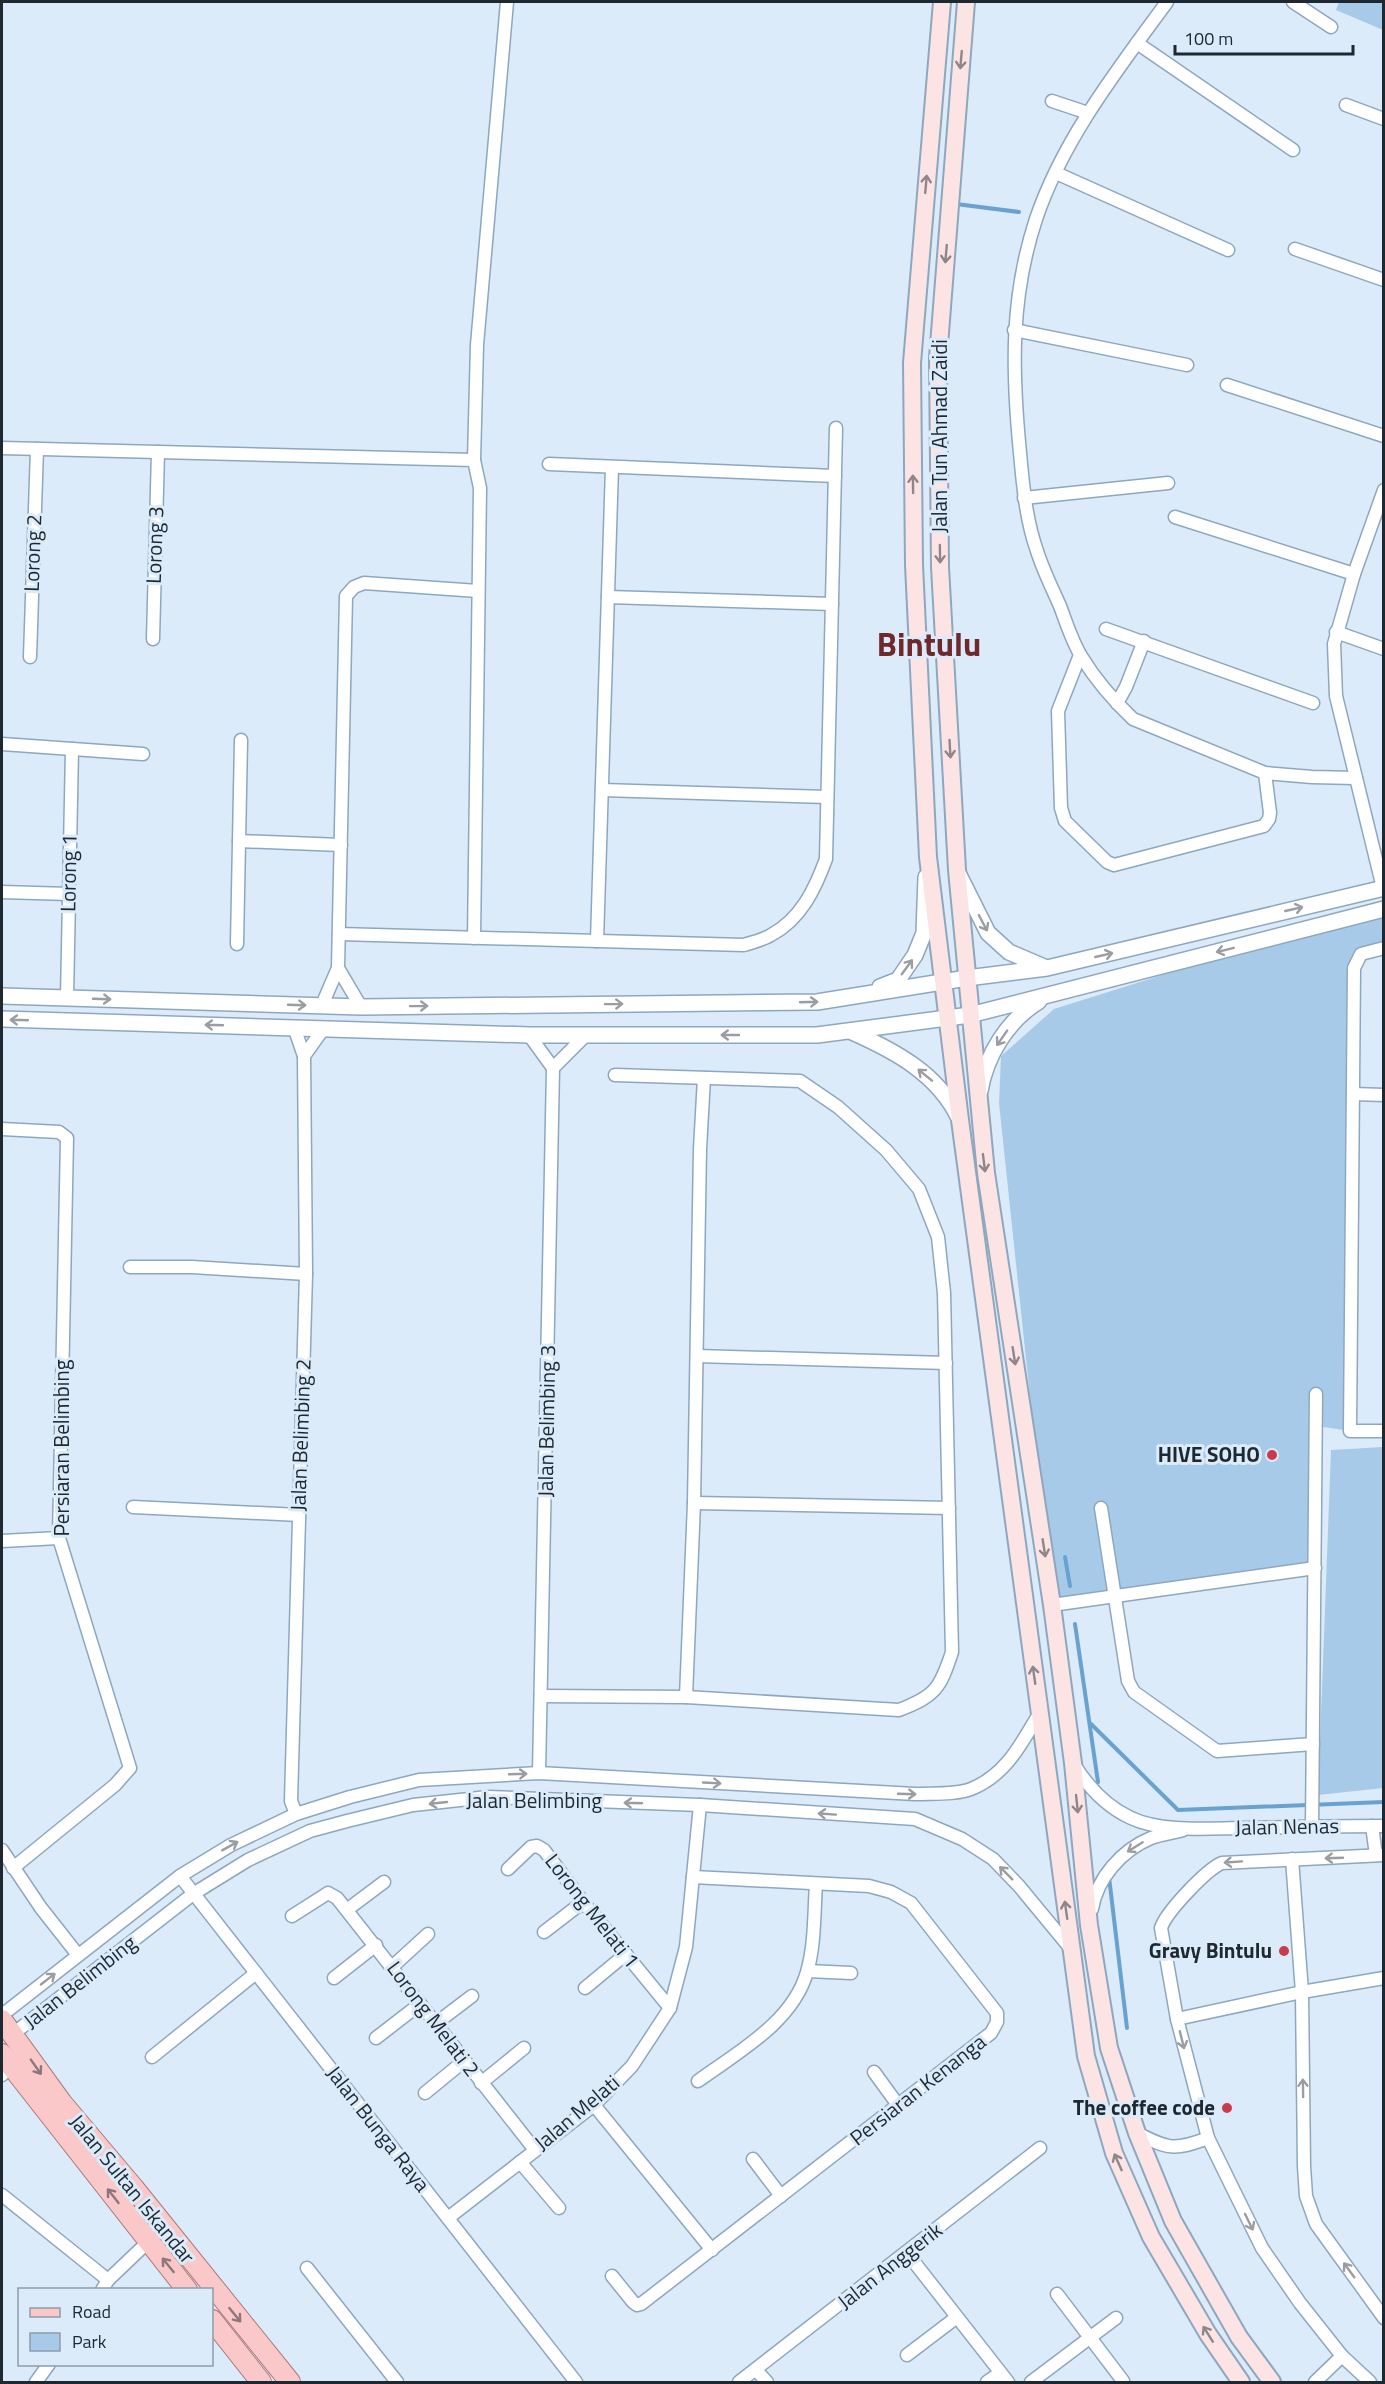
<svg xmlns="http://www.w3.org/2000/svg" width="1385" height="2384" font-family="'Titillium Web',sans-serif">
<style>
.green{fill:#a8cae9}
.lines{fill:none;stroke-linecap:round;stroke-linejoin:round}
.stream{stroke:#69a1d1;stroke-width:4}
.minor-casing{stroke:#8ea7be;stroke-width:15}
.tertiary-casing{stroke:#8ea7be;stroke-width:18}
.secondary-casing{stroke:#8ea7be;stroke-width:20}
.primary-casing{stroke:#ab797c;stroke-width:22}
.minor{stroke:#fff;stroke-width:12}
.tertiary{stroke:#fff;stroke-width:15}
.secondary{stroke:#fde4e4;stroke-width:16}
.primary{stroke:#fac8c8;stroke-width:20}
.oneway{stroke:#8e868a}
.oneway2{stroke:#9a9ea2}
.oneway3{stroke:#8c787c}
.poi-dot{fill:#ca3a48;stroke:#dbebfa;stroke-width:2}
.labels{text-anchor:middle;stroke-width:6;stroke-linejoin:round;paint-order:stroke}
.street-label{font-size:21px;fill:#1e2831;stroke:#dbebfa}
.poi-label{font-size:21px;font-weight:bold;fill:#1e2831;stroke:#dbebfa;text-anchor:end}
.town-label{font-size:33px;font-weight:bold;fill:#6f282c;stroke:#dbebfa}
</style>
<rect width="100%" height="100%" fill="#dbebfa"/>
<g class="green">
<polygon points="1339,2 1383,2 1383,30 1336,10"/>
<polygon points="1383,909 1383,948 1357,959 1350,1431 1317,1426 1315,1568 1052,1605 999,1103 1001,1056 1054,1009 1325,924"/>
<polygon points="1383,1447 1383,1788 1318,1795 1331,1450"/>
</g>
<g class="lines">
<g class="stream">
<polyline points="957,203 956,204 1019,212"/>
<polyline points="1065,1557 1070,1586"/>
<polyline points="1075,1624 1098,1782"/>
<polyline points="1091,1724 1178,1810 1384,1802"/>
<polyline points="1109,1877 1127,2028"/>
</g>
<defs>
<g id="minor">
<path d="M1167,2C1118,69 1063,139 1036,219C1010,298 1012,371 1020,453C1023,486 1026,520 1037,551C1043,570 1052,588 1060,606C1066,622 1072,641 1081,656C1095,679 1114,701 1133,719L1265,773L1312,777L1356,778"/>
<polyline points="1293,2 1331,27"/>
<polyline points="1137,43 1293,150"/>
<polyline points="1052,101 1088,113"/>
<polyline points="1346,105 1384,119"/>
<polyline points="1056,173 1228,250"/>
<polyline points="1295,249 1384,280"/>
<polyline points="1014,330 1187,365"/>
<polyline points="1227,385 1384,436"/>
<polyline points="2,448 474,460 480,488 474,938"/>
<polyline points="474,460 477,345 507,2"/>
<polyline points="549,464 835,476"/>
<polyline points="1024,498 1168,483"/>
<polyline points="1175,517 1354,574"/>
<polyline points="608,597 832,604"/>
<polyline points="1106,629 1313,703"/>
<polyline points="1336,632 1384,649"/>
<polyline points="153,639 158,452"/>
<polyline points="1080,655 1058,711 1061,808 1065,821 1107,862 1114,865 1264,826 1269,819 1270,813 1265,773"/>
<polyline points="30,657 37,449"/>
<polyline points="1117,703 1126,687 1144,641"/>
<polyline points="2,744 143,754"/>
<polyline points="602,790 827,797"/>
<polyline points="239,841 341,845"/>
<polyline points="1383,888 1336,696 1334,644 1354,574 1384,490"/>
<polyline points="2,892 69,894"/>
<path d="M339,934L744,945C753,942 763,940 771,935C801,919 815,889 826,859L836,428"/>
<polyline points="597,941 612,467"/>
<polyline points="237,944 241,740"/>
<polyline points="1384,948 1361,954 1354,968 1350,1431 1384,1431"/>
<polyline points="338,968 361,1007"/>
<polyline points="67,998 72,749"/>
<polyline points="322,1005 338,968 346,596 354,587 364,583 478,591"/>
<polyline points="294,1027 304,1056 306,1274 291,1801 296,1814"/>
<polyline points="529,1035 553,1068 539,1773"/>
<polyline points="304,1056 324,1028"/>
<polyline points="553,1068 586,1035"/>
<polyline points="1353,1094 1384,1095"/>
<polyline points="2,1129 59,1132 67,1138 59,1538 130,1768 115,1785 13,1868"/>
<polyline points="130,1267 192,1267 306,1274"/>
<polyline points="697,1356 946,1363"/>
<polyline points="694,1503 949,1508"/>
<polyline points="133,1507 299,1515"/>
<polyline points="1101,1508 1128,1681 1134,1692 1217,1751 1313,1744"/>
<polyline points="2,1541 59,1538"/>
<polyline points="1052,1605 1315,1568"/>
<path d="M541,1696L686,1697L899,1710C935,1696 940,1689 952,1652L944,1293L938,1237L919,1189L886,1150L838,1107L800,1081L615,1075"/>
<polyline points="686,1697 694,1503 700,1149 704,1078"/>
<path d="M1075,1766C1089,1788 1107,1807 1131,1818C1163,1833 1211,1828 1245,1828C1291,1827 1337,1826 1384,1826"/>
<polyline points="1372,1826 1376,1855"/>
<polyline points="1312,1827 1316,1394"/>
<polyline points="2,1850 41,1908 78,1955"/>
<polyline points="1292,1859 1302,1992 1304,2166 1306,2196 1316,2224 1384,2318"/>
<polyline points="508,1869 531,1847 537,1846 544,1850 583,1902 670,2008"/>
<polyline points="180,1876 576,2382"/>
<polyline points="348,1909 384,1882"/>
<path d="M1092,1909C1097,1878 1122,1850 1151,1838C1161,1834 1173,1833 1183,1830"/>
<polyline points="292,1916 328,1893 337,1898 535,2150"/>
<polyline points="544,1932 583,1902"/>
<polyline points="393,1966 428,1934"/>
<polyline points="808,1971 851,1973"/>
<polyline points="334,1978 376,1945"/>
<polyline points="585,1988 626,1954"/>
<path d="M2,2015L180,1876L231,1845L296,1814L350,1797L419,1780L539,1773L915,1794C933,1793 955,1795 971,1789C1006,1775 1021,1744 1039,1714"/>
<polyline points="1177,2019 1302,1992 1384,1978"/>
<polyline points="435,2024 472,1996"/>
<polyline points="13,2034 193,1894 248,1860 310,1831 347,1821 413,1805 488,1797 700,1805 915,1819 962,1839 993,1859 1019,1886 1071,1949"/>
<polyline points="376,2038 420,2004"/>
<polyline points="152,2057 256,1973"/>
<polyline points="874,2072 898,2105"/>
<polyline points="2,2075 11,2067"/>
<path d="M698,2081C738,2052 793,2022 807,1972C815,1945 814,1913 816,1884"/>
<polyline points="481,2083 524,2048"/>
<polyline points="425,2093 464,2061"/>
<polyline points="594,2105 712,2250"/>
<path d="M1137,2133C1168,2149 1174,2151 1208,2138"/>
<polyline points="753,2159 781,2196"/>
<polyline points="520,2162 559,2208"/>
<polyline points="2,2195 108,2280"/>
<polyline points="448,2218 594,2105 632,2066 670,2008 686,1947 700,1805"/>
<polyline points="907,2253 1008,2382"/>
<polyline points="307,2268 397,2382"/>
<polyline points="612,2276 633,2302 637,2305 641,2304 991,2033 997,2022 997,2013 911,1903 891,1892 869,1886 693,1877"/>
<polyline points="102,2290 108,2280 149,2241"/>
<polyline points="1057,2294 1123,2381"/>
<polyline points="907,2355 957,2317"/>
<polyline points="756,2370 767,2382"/>
<polyline points="36,2382 49,2364"/>
<polyline points="739,2382 1040,2148"/>
<polyline points="987,2382 1000,2373"/>
<polyline points="1031,2382 1116,2318"/>
<polyline points="1315,2382 1342,2356"/>
<path d="M1370,2382L1342,2356L1300,2303L1262,2248L1208,2138L1177,2019L1161,1928C1166,1912 1207,1869 1222,1863L1384,1855"/>
</g>
<g id="tertiary">
<polyline points="959,875 988,933 1009,952 1044,967"/>
<polyline points="880,987 898,980 915,955 924,933 926,877"/>
<polyline points="2,996 361,1007 817,1002 967,978 1047,968 1384,888"/>
<polyline points="2,1019 529,1035 817,1035 970,1015 1384,909"/>
<path d="M852,1032C895,1051 938,1074 959,1118"/>
<path d="M980,1091C986,1055 1008,1020 1039,1001"/>
</g>
<g id="secondary">
<polyline points="942,2 912,363 914,565 928,857 960,1120 1086,2056 1114,2153 1151,2237 1208,2334 1241,2382"/>
<polyline points="966,2 938,358 940,567 957,870 986,1173 1052,1605 1073,1763 1089,1925 1109,2048 1137,2133 1173,2221 1239,2337 1272,2382"/>
</g>
<g id="primary">
<polyline points="2,2020 62,2103 133,2187 290,2382"/>
<polyline points="2,2054 187,2290"/>
<polyline points="212,2320 261,2382"/>
</g>
</defs>
<use href="#minor" class="minor-casing"/>
<use href="#tertiary" class="tertiary-casing"/>
<use href="#secondary" class="secondary-casing"/>
<use href="#primary" class="primary-casing"/>
<use href="#minor" class="minor"/>
<use href="#tertiary" class="tertiary"/>
<use href="#secondary" class="secondary"/>
<use href="#primary" class="primary"/>
</g>
<defs><path id="oneway-shaft" d="M-6 0H5M1.5-3L5.5 0L1.5 3" fill="none" stroke-width="1.6" stroke-linecap="round" stroke-linejoin="round" transform="scale(1.5)"/></defs>
<g class="oneway">
<use href="#oneway-shaft" transform="translate(961 60) rotate(95)"/>
<use href="#oneway-shaft" transform="translate(926 184) rotate(-85)"/>
<use href="#oneway-shaft" transform="translate(946 254) rotate(95)"/>
<use href="#oneway-shaft" transform="translate(913 484) rotate(-91)"/>
<use href="#oneway-shaft" transform="translate(940 554) rotate(89)"/>
<use href="#oneway-shaft" transform="translate(950 749) rotate(87)"/>
<use href="#oneway-shaft" transform="translate(984 1163) rotate(83)"/>
<use href="#oneway-shaft" transform="translate(1014 1356) rotate(81)"/>
<use href="#oneway-shaft" transform="translate(1044 1548) rotate(81)"/>
<use href="#oneway-shaft" transform="translate(1034 1675) rotate(-98)"/>
<use href="#oneway-shaft" transform="translate(1077 1804) rotate(84)"/>
<use href="#oneway-shaft" transform="translate(1066 1910) rotate(-98)"/>
<use href="#oneway-shaft" transform="translate(1118 2162) rotate(-114)"/>
<use href="#oneway-shaft" transform="translate(1208 2334) rotate(-122)"/>
</g>
<g class="oneway2">
<use href="#oneway-shaft" transform="translate(1294 909) rotate(-13)"/>
<use href="#oneway-shaft" transform="translate(983 923) rotate(62)"/>
<use href="#oneway-shaft" transform="translate(1225 950) rotate(166)"/>
<use href="#oneway-shaft" transform="translate(1104 955) rotate(-13)"/>
<use href="#oneway-shaft" transform="translate(907 967) rotate(-54)"/>
<use href="#oneway-shaft" transform="translate(102 999) rotate(2)"/>
<use href="#oneway-shaft" transform="translate(809 1002) rotate(-2)"/>
<use href="#oneway-shaft" transform="translate(614 1004) rotate(-1)"/>
<use href="#oneway-shaft" transform="translate(297 1005) rotate(2)"/>
<use href="#oneway-shaft" transform="translate(419 1006) rotate(-1)"/>
<use href="#oneway-shaft" transform="translate(19 1020) rotate(-178)"/>
<use href="#oneway-shaft" transform="translate(214 1025) rotate(-178)"/>
<use href="#oneway-shaft" transform="translate(730 1035) rotate(180)"/>
<use href="#oneway-shaft" transform="translate(1002 1038) rotate(125)"/>
<use href="#oneway-shaft" transform="translate(925 1075) rotate(-141)"/>
<use href="#oneway-shaft" transform="translate(518 1774) rotate(-2)"/>
<use href="#oneway-shaft" transform="translate(712 1783) rotate(3)"/>
<use href="#oneway-shaft" transform="translate(907 1794) rotate(2)"/>
<use href="#oneway-shaft" transform="translate(438 1803) rotate(174)"/>
<use href="#oneway-shaft" transform="translate(633 1803) rotate(-178)"/>
<use href="#oneway-shaft" transform="translate(827 1814) rotate(-176)"/>
<use href="#oneway-shaft" transform="translate(230 1846) rotate(-29)"/>
<use href="#oneway-shaft" transform="translate(1135 1847) rotate(148)"/>
<use href="#oneway-shaft" transform="translate(1334 1858) rotate(178)"/>
<use href="#oneway-shaft" transform="translate(1233 1862) rotate(176)"/>
<use href="#oneway-shaft" transform="translate(1006 1873) rotate(-135)"/>
<use href="#oneway-shaft" transform="translate(48 1979) rotate(-38)"/>
<use href="#oneway-shaft" transform="translate(1182 2040) rotate(76)"/>
<use href="#oneway-shaft" transform="translate(1303 2088) rotate(-91)"/>
<use href="#oneway-shaft" transform="translate(1249 2222) rotate(64)"/>
<use href="#oneway-shaft" transform="translate(1349 2270) rotate(-126)"/>
</g>
<g class="oneway3">
<use href="#oneway-shaft" transform="translate(36 2067) rotate(55)"/>
<use href="#oneway-shaft" transform="translate(113 2196) rotate(-128)"/>
<use href="#oneway-shaft" transform="translate(168 2265) rotate(-129)"/>
<use href="#oneway-shaft" transform="translate(235 2315) rotate(51)"/>
</g>
<g class="poi-dot">
<circle cx="1272" cy="1455" r="6"/>
<circle cx="1284" cy="1951" r="6"/>
<circle cx="1227" cy="2108" r="6"/>
</g>
<g class="labels">
<g class="street-label">
<text transform="translate(940 436) rotate(-90)" y="7">Jalan Tun Ahmad Zaidi</text>
<text transform="translate(155 545) rotate(-88)" y="7">Lorong 3</text>
<text transform="translate(33 553) rotate(-88)" y="7">Lorong 2</text>
<text transform="translate(69 873) rotate(-89)" y="7">Lorong 1</text>
<text transform="translate(547 1421) rotate(-89)" y="7">Jalan Belimbing 3</text>
<text transform="translate(301 1435) rotate(-88)" y="7">Jalan Belimbing 2</text>
<text transform="translate(62 1448) rotate(-90)" y="7">Persiaran Belimbing</text>
<text x="534" y="1808">Jalan Belimbing</text>
<text transform="translate(1287 1827) rotate(-1)" y="7">Jalan Nenas</text>
<text transform="translate(592 1911) rotate(52)" y="7">Lorong Melati 1</text>
<text transform="translate(80 1982) rotate(-38)" y="7">Jalan Belimbing</text>
<text transform="translate(433 2019) rotate(53)" y="7">Lorong Melati 2</text>
<text transform="translate(918 2090) rotate(-38)" y="7">Persiaran Kenanga</text>
<text transform="translate(577 2113) rotate(-40)" y="7">Jalan Melati</text>
<text transform="translate(378 2129) rotate(52)" y="7">Jalan Bunga Raya</text>
<text transform="translate(132 2189) rotate(51)" y="7">Jalan Sultan Iskandar</text>
<text transform="translate(890 2266) rotate(-38)" y="7">Jalan Anggerik</text>
</g>
<g class="poi-label">
<text x="1260" y="1462">HIVE SOHO</text>
<text x="1272" y="1958">Gravy Bintulu</text>
<text x="1215" y="2115">The coffee code</text>
</g>
<g class="town-label">
<text x="929" y="656">Bintulu</text>
</g>
</g>
<rect width="1385" height="2384" fill="none" stroke="#1e2831" stroke-width="6"/>
<rect x="18" y="2288" width="195" height="78" fill="#dbebfa" stroke="#8f9daa" stroke-width="1.5"/>
<rect x="30" y="2308" width="30" height="9" fill="#fac8c8" stroke="#8f9daa" stroke-width="1.5"/>
<text x="72" y="2318" font-size="18" fill="#1e2831">Road</text>
<rect x="30" y="2333" width="30" height="18" fill="#a8cae9" stroke="#8f9daa" stroke-width="1.5"/>
<text x="72" y="2348" font-size="18" fill="#1e2831">Park</text>
<path d="M1175 45v9h178v-9" fill="none" stroke="#1e2831" stroke-width="3"/>
<text x="1184" y="45" font-size="18" fill="#1e2831" stroke="#dbebfa" stroke-width="4.5" paint-order="stroke">100 m</text>
</svg>
